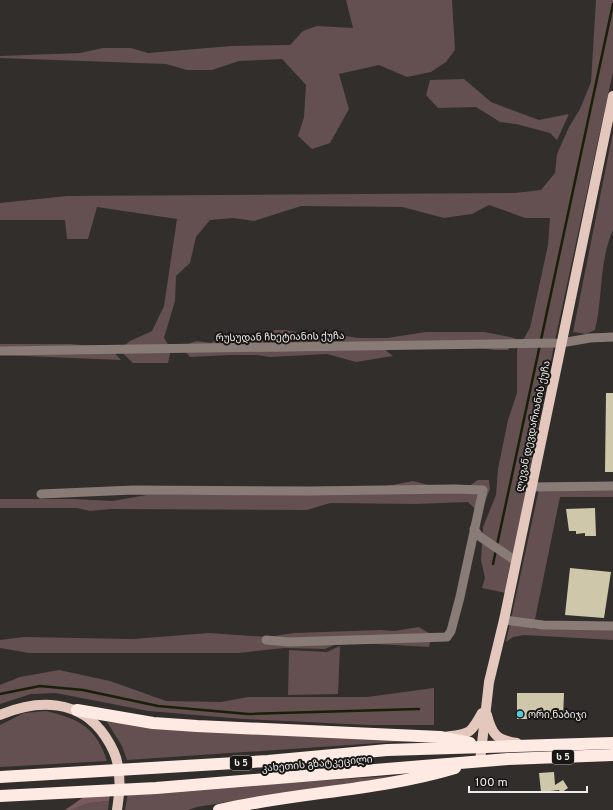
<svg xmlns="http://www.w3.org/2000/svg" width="613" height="810" font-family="Overpass,'Noto Sans Georgian',sans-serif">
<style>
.green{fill:#645051}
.forest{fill:#795b5d}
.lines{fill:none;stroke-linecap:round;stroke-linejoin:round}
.stream{stroke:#191f08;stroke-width:2.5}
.building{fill:#cfc7aa}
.minor{stroke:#897c77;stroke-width:9}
.major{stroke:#e4c8be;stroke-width:10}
.highway{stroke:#ffeae3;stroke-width:12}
.poi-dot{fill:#52ccd6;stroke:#181715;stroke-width:1.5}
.labels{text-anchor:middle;stroke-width:4;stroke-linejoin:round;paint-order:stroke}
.shield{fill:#181715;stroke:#aeacaa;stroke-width:1}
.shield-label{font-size:9px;font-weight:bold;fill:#eeecea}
.street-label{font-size:10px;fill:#eeecea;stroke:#181715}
.poi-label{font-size:10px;fill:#eeecea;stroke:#181715;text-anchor:start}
</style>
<rect width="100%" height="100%" fill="#312e2b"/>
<g class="green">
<polygon points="346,0 452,0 455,50 446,62 431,72 407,77 379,65 339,74 349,109 330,143 312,149 298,136 304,117 306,85 282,59 239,61 212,70 187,70 166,64 0,58 0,56 80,53 103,48 131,48 148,53 231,46 290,45 303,31 317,26 353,28"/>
<polygon points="596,0 613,0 613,72 555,340 506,593 482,588 485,578 481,560 483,527 496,495 498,469 508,420 517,393 517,350 530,328 548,245 550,218 525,218 489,205 472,214 444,218 402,207 301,206 254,221 233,218 210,220 196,237 190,263 176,276 175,301 164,338 171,349 168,363 133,363 119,350 130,341 152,331 164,306 177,219 97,207 88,239 67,239 65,220 0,220 0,203 67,196 515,193 541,190 555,173 557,154 569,127 580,109 591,82"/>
<polygon points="464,79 491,102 539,120 569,114 557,140 550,133 516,124 500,122 476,107 438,108 426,95 430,80"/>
<path d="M613,132V230C599,261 603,297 595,330L586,334L573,332Z"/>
<polygon points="275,330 286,330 310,335 340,335 358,338 387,338 426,332 484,332 515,338 508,350 494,350 470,346 384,349 393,356 356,362 327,354 270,357 256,355 230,355 190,357 181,347 196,341 211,343 218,339 253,338"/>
<polygon points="0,344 70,344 109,347 121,360 0,355"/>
<polygon points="478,480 489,480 490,489 480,514 468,502 416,504 330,503 307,510 111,509 90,511 77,508 0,508 0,499 75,499 112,501 147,495 340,495 413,481 432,486 469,486"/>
<polygon points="613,488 613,497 560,497 533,629 613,630 613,640 524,635 513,637 506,642 539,489"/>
<polygon points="419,627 432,635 429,647 341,642 325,649 284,648 239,653 29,653 0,648 0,640 24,637 133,639 209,633 268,637 294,633 380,630 394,631"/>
<polygon points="340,646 338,694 288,695 289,650 327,652"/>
<polygon points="59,670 110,681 166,701 221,702 248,697 367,697 434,688 434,725 368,725 243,719 148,711 56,693 31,694 0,704 0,685 20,677"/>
<path d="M46,711C79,719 96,727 107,761L0,767V725L24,713Z"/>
<polygon points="107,722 409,741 127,760 122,746"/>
<polygon points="408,775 245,799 197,807 188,810 125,810 128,793"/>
<polygon points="109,801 108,810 71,810 89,803"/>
</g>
<polygon class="forest" points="110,794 109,801 89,803 71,810 65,810 85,796"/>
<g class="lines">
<g class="stream">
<polyline points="497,545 613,4"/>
<polyline points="493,564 496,550"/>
<polyline points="0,694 40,686 83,690 158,706 248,714 419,709"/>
</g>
</g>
<g class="building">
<polygon points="606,393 613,393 613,472 605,472"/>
<polygon points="595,508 596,536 585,536 585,533 576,534 576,531 569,531 566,509"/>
<polygon points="570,568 611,572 604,618 565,615"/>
<polygon points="517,693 564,693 563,719 517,719"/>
<polygon points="554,772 555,785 563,780 568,788 561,793 559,790 541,792 539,773"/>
</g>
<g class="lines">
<g class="minor">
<polyline points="0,351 561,343 590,338 613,337"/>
<polyline points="531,487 613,486"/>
<polyline points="41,494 133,490 310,491 455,489 483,490 460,597 451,631 447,637 289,642 266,640"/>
<polyline points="474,529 479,536 516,561"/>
<polyline points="504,620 543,625 613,626"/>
</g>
<g class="major">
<path d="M0,715C38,699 80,699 105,736C111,745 117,756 118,767C121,782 119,796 117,810"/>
<path d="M487,715C492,735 497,740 517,743"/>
<path d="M445,737C470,733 470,735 482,713"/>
<polyline points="480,761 489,682 504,620 613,96"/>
</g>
<g class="highway">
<polyline points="77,710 153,723 197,726 440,737 470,743"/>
<polyline points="0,777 268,761 387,750 613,743"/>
<polyline points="0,796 156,788 508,759 613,755"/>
<path d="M219,810C297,792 378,791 455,768"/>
</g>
</g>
<circle class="poi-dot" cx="520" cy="714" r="4"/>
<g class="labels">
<g class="shield">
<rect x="552" y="750" width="22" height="14" rx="3"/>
<rect x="230" y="756" width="22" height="14" rx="3"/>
</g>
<g class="shield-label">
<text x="563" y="760">ს 5</text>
<text x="241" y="766">ს 5</text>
</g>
<g class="street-label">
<text transform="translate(280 336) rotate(-1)" y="4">რუსუდან ჩხეტიანის ქუჩა</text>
<text transform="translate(532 426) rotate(-78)" y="4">ლევან დევდარიანის ქუჩა</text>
<text transform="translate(317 763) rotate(-5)" y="4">კახეთის გზატკეცილი</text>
</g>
<g class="poi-label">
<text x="528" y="718">ორი ნაბიჯი</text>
</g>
</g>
<path d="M469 786v6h118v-6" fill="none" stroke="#eeecea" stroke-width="2"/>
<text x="475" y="786" font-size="12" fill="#eeecea" stroke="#181715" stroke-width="3" paint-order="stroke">100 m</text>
</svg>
